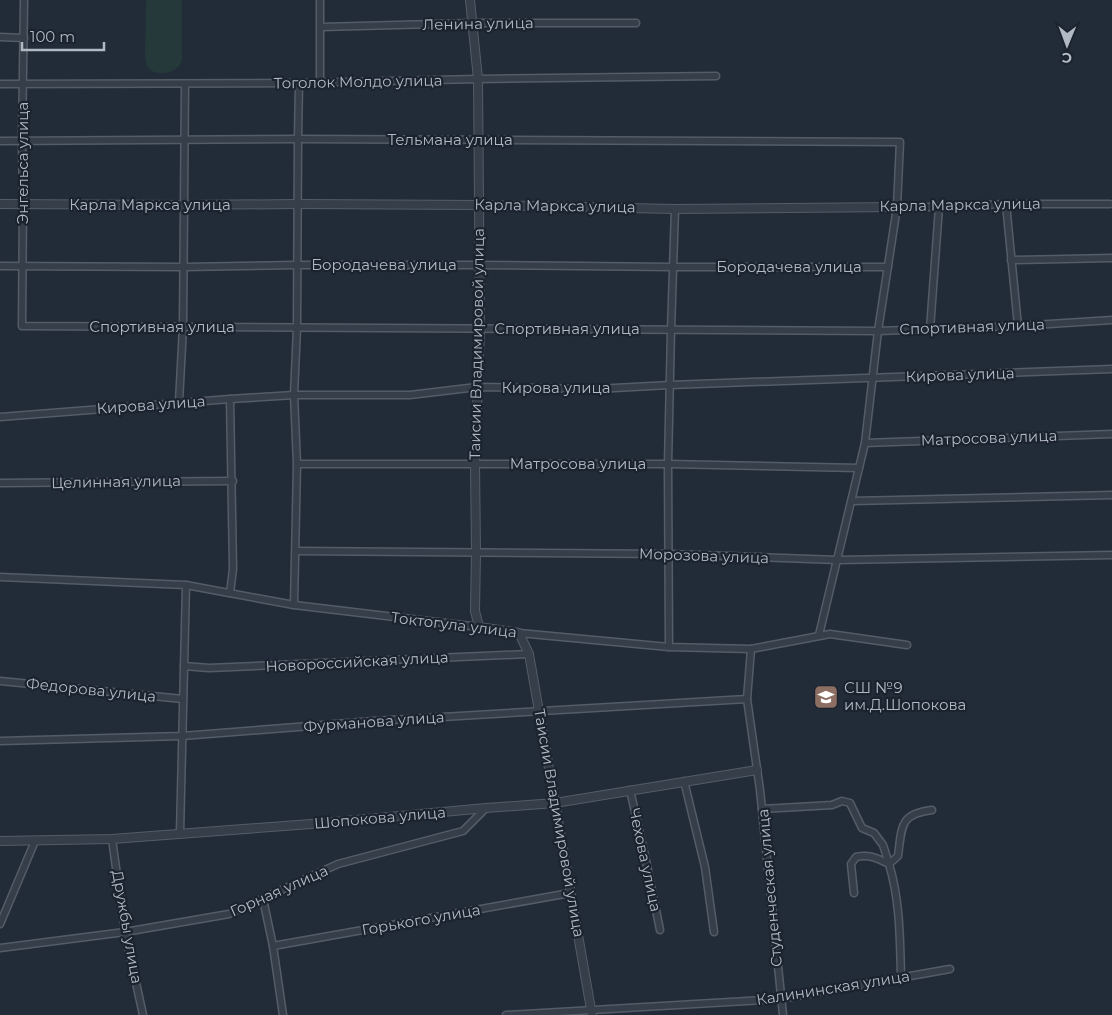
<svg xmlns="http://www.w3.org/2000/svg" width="1112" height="1015" font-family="Montserrat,sans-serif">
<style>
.garden{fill:#25393b}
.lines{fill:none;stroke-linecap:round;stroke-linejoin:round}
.minor-casing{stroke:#545c67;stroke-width:9}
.tertiary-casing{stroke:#545c67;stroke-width:10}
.minor{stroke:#363e49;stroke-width:6}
.tertiary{stroke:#363e49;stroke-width:8}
.labels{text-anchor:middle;stroke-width:4.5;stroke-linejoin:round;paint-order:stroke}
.street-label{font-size:15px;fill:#b1b9c5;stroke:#1b232e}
.poi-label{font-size:15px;fill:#b1b9c5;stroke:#1b232e;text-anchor:start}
</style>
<rect width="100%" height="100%" fill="#222c39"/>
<path class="garden" d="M146,0H182V60C179,73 155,79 147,66C146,64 146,60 145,58Z"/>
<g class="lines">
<defs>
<g id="minor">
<polyline points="24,0 22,142 23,204 22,326 878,331 1018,326 1112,320"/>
<polyline points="320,0 320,83"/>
<polyline points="321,27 473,23 636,23"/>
<polyline points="0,37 24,38"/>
<polyline points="0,84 299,83 478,79 716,76"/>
<polyline points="0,141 298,139 900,142 897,207 878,331 865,443 819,635"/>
<polyline points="1006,204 1018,326"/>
<polyline points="897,207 939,207 1006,204 1110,204"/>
<polyline points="1011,260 1112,258"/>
<polyline points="0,266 184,267 296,265 478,265 673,267 888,267"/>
<polyline points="930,329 939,207"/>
<polyline points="230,399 233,569 230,593"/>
<polyline points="179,402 183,327 185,84"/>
<polyline points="0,417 230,399 294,395 410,395 477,387 596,389 670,385 1112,369"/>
<polyline points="865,443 1112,434"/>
<polyline points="297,464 668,464 859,468"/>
<polyline points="0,483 233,481"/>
<polyline points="852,501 1112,495"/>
<polyline points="296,551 669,554 838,560 1112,555"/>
<polyline points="0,577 186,585 294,605 479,627"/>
<polyline points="294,605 297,464 294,395 297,327 298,139 299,83"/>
<polyline points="519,633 669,647 751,649 830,634 907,645"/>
<polyline points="669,647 668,464 671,330 675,209"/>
<polyline points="751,649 747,699 760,790 783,1015"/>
<polyline points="184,666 209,668 529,654"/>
<polyline points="0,681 183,699"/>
<polyline points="0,741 182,736 374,721 747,699"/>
<polyline points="684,781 705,867 714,932"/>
<polyline points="630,790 645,856 660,930"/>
<path d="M762,809L832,805L842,801L850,803L862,828L874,833L883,845L889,864L898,856C902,827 899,814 932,810"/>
<polyline points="180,833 186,585"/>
<polyline points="112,839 125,932 143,1015"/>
<path d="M854,893L851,864L856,857C869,854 877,858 889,864C900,900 900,939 901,977"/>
<polyline points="263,899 273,946 283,1015"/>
<polyline points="0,924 35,841"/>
<polyline points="273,946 570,893"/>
<polyline points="0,948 125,932 229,914 338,864 463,831 486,808"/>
<polyline points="506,1015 780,999 950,969"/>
</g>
<g id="tertiary">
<polyline points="470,0 478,79 480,329 475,464 476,552 475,611 479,627 519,633 529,654 592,1015"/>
<polyline points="0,204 184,205 297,204 479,205 675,209 897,207"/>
<polyline points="0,841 112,839 324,823 486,808 555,803 757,770"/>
</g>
</defs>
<use href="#minor" class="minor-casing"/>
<use href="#tertiary" class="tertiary-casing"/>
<use href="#minor" class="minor"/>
<use href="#tertiary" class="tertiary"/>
</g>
<defs>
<symbol id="school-square" viewBox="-11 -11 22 22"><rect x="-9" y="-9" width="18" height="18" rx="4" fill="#8d6e63" stroke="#1b232e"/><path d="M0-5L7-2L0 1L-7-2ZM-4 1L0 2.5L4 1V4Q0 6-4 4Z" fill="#fff"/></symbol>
</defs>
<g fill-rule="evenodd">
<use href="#school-square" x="812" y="683" width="28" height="28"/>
</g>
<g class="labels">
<g class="street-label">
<text transform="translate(478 24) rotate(-1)" y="5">Ленина улица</text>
<text transform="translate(358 82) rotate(-1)" y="5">Тоголок Молдо улица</text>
<text x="450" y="145">Тельмана улица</text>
<text transform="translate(23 163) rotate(-90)" y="5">Энгельса улица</text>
<text x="150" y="210">Карла Маркса улица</text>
<text transform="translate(960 205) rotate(-1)" y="5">Карла Маркса улица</text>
<text transform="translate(555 206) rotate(1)" y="5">Карла Маркса улица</text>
<text x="384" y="270">Бородачева улица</text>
<text x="789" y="272">Бородачева улица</text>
<text x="162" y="332">Спортивная улица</text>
<text transform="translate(972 327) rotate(-2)" y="5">Спортивная улица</text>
<text x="567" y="334">Спортивная улица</text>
<text transform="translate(477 344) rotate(-89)" y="5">Таисии Владимировой улица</text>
<text transform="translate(960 375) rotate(-2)" y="5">Кирова улица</text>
<text x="556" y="393">Кирова улица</text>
<text transform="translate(151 405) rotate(-4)" y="5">Кирова улица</text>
<text transform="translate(989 438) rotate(-2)" y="5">Матросова улица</text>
<text x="578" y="469">Матросова улица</text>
<text transform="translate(116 482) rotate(-1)" y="5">Целинная улица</text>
<text transform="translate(704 556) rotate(2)" y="5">Морозова улица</text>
<text transform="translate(454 625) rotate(7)" y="5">Токтогула улица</text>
<text transform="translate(357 662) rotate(-3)" y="5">Новороссийская улица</text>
<text transform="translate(91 690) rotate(6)" y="5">Федорова улица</text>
<text transform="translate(374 722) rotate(-4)" y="5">Фурманова улица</text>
<text transform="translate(380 818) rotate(-5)" y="5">Шопокова улица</text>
<text transform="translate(559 823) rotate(80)" y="5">Таисии Владимировой улица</text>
<text transform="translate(645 860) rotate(78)" y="5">Чехова улица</text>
<text transform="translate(770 888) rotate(-95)" y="5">Студенческая улица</text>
<text transform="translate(279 891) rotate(-24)" y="5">Горная улица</text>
<text transform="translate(421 920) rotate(-10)" y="5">Горького улица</text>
<text transform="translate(127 927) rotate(80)" y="5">Дружбы улица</text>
<text transform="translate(833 988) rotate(-9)" y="5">Калининская улица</text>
</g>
<g class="poi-label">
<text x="844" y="693">СШ №9<tspan x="844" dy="17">им.Д.Шопокова</tspan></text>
</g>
</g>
<g transform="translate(1067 45) rotate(181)" stroke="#1b232e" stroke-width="4" paint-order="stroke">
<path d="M0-4L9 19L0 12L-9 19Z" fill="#b1b9c5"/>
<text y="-8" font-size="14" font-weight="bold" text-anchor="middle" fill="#b1b9c5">С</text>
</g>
<path d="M22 42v8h82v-8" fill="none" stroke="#b1b9c5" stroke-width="2.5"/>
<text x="30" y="42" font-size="15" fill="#b1b9c5" stroke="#1b232e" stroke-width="4" paint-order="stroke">100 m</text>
</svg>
